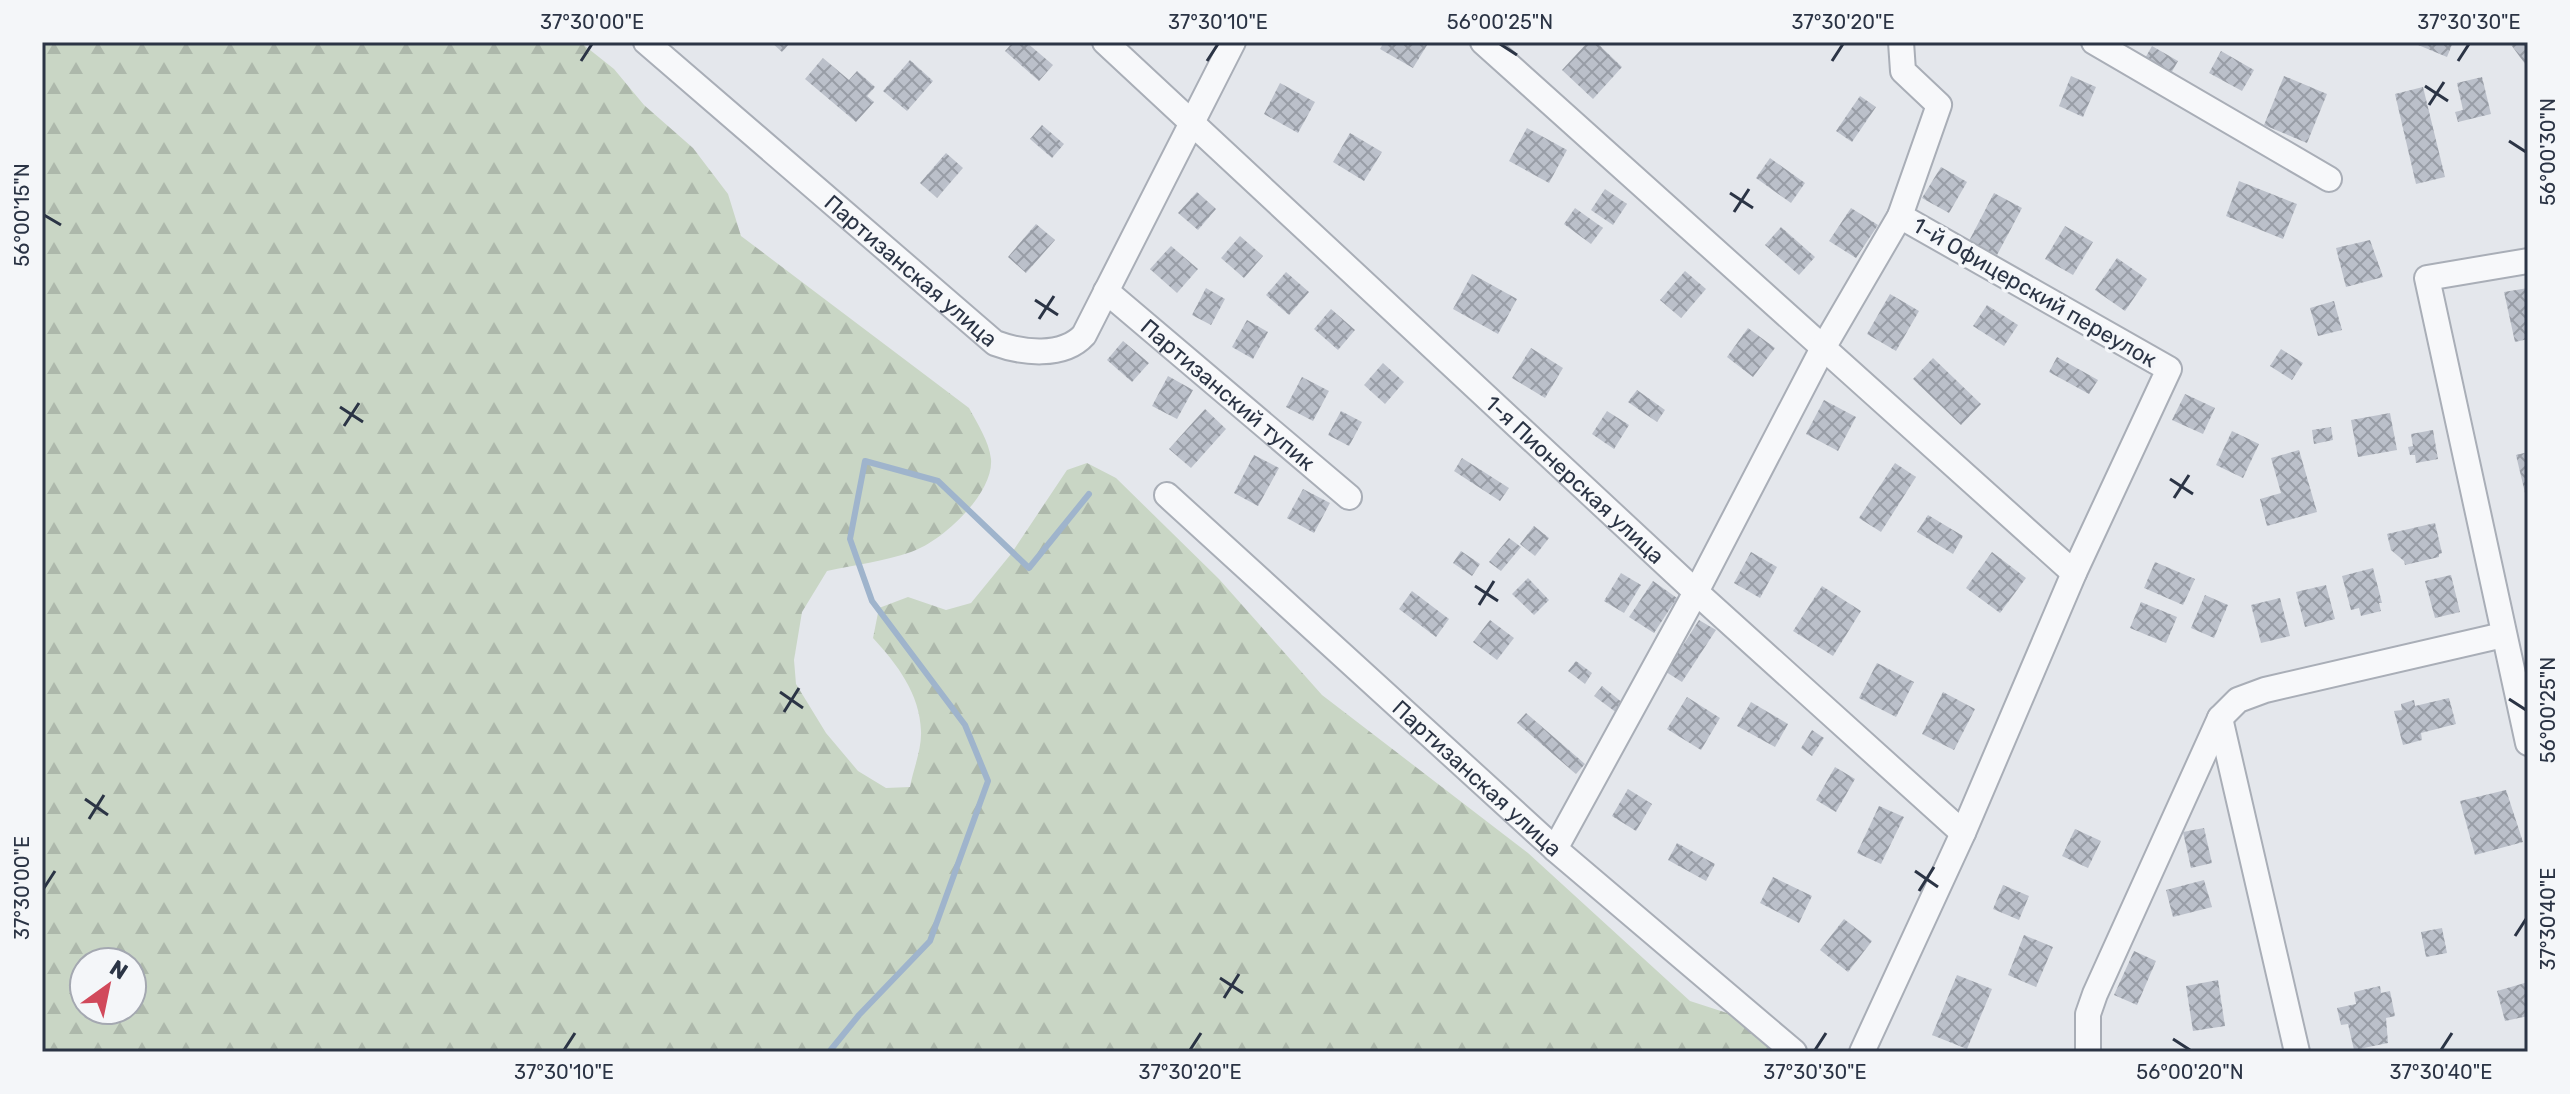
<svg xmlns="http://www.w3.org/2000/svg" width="2570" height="1094" font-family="Rubik,sans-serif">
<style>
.forest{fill:url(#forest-firs);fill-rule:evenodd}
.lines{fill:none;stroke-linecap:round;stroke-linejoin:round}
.stream{stroke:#9fb4cc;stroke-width:6}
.building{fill:url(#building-cross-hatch)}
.minor-casing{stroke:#a9aeb7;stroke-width:28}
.minor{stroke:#f7f8fa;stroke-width:24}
.ticks{fill:none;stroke:#2b3445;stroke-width:3}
.labels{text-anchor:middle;stroke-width:7;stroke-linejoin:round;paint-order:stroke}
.street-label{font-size:22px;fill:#2b3445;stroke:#f4f6f9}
.neatline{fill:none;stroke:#2b3445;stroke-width:3}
.ticks-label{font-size:20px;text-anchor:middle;fill:#2b3445}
</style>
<defs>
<pattern id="forest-firs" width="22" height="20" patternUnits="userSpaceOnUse" patternTransform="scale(2)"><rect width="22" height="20" fill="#c9d6c5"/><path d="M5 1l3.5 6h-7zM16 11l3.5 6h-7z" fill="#adb8ab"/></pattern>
<pattern id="building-cross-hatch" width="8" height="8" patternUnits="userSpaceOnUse" patternTransform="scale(2)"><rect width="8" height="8" fill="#bbc0ca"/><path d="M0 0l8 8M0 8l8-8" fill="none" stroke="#989da6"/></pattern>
</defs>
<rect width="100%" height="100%" fill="#e4e7ec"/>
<path class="forest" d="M42,42H580L614,69L644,105L693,148L728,194L741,236L969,408C977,423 989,441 991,459C994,494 941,542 911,552C884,561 855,565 827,571L802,612L794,660L796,684L826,733L858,771L886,788L910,787C913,770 922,749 921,731C920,694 897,664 873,638L879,608L908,597L946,610L971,603L1011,554L1067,470L1087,463L1116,478L1219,579L1322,695L1528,853L1690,1001L1727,1013L1762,1038L1799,1052H42ZM84,962H132V1010H84Z"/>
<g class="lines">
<polyline class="stream" points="829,1052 859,1015 930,941 988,781 965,725 872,601 850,539 865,461 938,481 1029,568 1089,494"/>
</g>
<g class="building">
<polygon points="771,42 791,42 782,52"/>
<polygon points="1013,42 1026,42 1053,65 1039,81 1005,51"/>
<polygon points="1384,42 1429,42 1413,68 1380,49"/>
<polygon points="1588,42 1596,42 1622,67 1593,99 1562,70"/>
<polygon points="2411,42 2453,42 2447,57"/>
<polygon points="2509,42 2528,42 2528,68"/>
<polygon points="2152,46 2178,61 2170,75 2144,60"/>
<polygon points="2221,51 2254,70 2242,91 2209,73"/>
<polygon points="823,58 849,80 857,71 875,87 867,96 874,102 856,122 805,79"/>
<polygon points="910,60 933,81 907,111 883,91"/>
<polygon points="2071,76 2096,87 2083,117 2059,106"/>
<polygon points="2284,76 2327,94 2307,143 2264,125"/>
<polygon points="2482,77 2491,114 2458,122 2455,112 2463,110 2457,83"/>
<polygon points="1280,83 1315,102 1298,133 1264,114"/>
<polygon points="2423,87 2445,177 2416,184 2395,94"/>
<polygon points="1860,96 1876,107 1852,142 1836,131"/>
<polygon points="1042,125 1064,144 1052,158 1030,139"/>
<polygon points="1527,128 1567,150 1549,183 1509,161"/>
<polygon points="1350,133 1382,152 1364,181 1333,162"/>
<polygon points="946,153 963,168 937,198 920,183"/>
<polygon points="1770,158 1805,183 1791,203 1756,178"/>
<polygon points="1941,167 1967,182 1949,213 1922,198"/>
<polygon points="2239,181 2297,204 2283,239 2226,216"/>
<polygon points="1605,189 1627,204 1613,225 1591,210"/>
<polygon points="1197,192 1216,209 1198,230 1178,213"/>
<polygon points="1994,193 2022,208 1997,255 1969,241"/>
<polygon points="1575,208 1603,228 1591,244 1564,224"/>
<polygon points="1851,208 1878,225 1856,258 1829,241"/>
<polygon points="1036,224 1055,240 1026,273 1008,257"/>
<polygon points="2065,226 2093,242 2073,275 2045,259"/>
<polygon points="1781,227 1815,257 1799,275 1765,245"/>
<polygon points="1240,236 1263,256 1244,278 1221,258"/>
<polygon points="2370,240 2383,277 2346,287 2336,248"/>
<polygon points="1171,246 1198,269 1177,293 1150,269"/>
<polygon points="2117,258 2147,279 2125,311 2095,290"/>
<polygon points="1685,271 1706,289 1681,318 1660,300"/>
<polygon points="1286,272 1309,292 1289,315 1266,295"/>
<polygon points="1472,274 1517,299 1498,334 1453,309"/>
<polygon points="1206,288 1225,299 1211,325 1192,315"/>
<polygon points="2528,288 2528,339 2515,342 2504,292"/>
<polygon points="1890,294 1919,311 1896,351 1867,334"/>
<polygon points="2334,301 2342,330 2318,336 2310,308"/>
<polygon points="1987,305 2018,325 2004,346 1973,326"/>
<polygon points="1331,309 1355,330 1338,350 1314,329"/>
<polygon points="1247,320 1268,332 1253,359 1232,347"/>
<polygon points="1748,328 1775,348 1753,377 1727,357"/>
<polygon points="1123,341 1149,363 1132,382 1107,360"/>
<polygon points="1531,348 1563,368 1545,398 1512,378"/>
<polygon points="2281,349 2303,363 2292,380 2270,366"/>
<polygon points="2057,357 2098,380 2089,394 2049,372"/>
<polygon points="1933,358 1981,404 1961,425 1913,379"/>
<polygon points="1383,363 1404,382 1385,404 1364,385"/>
<polygon points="1168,376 1193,390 1177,419 1152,406"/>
<polygon points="1302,377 1329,391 1313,421 1286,407"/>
<polygon points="1637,390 1665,410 1657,422 1628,402"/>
<polygon points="2185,394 2215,408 2203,434 2172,420"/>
<polygon points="1824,400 1856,417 1838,451 1806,434"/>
<polygon points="1205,409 1226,429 1191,468 1169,449"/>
<polygon points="1341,411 1362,422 1349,446 1328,435"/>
<polygon points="1607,411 1629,425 1614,449 1592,434"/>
<polygon points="2390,413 2397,450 2358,457 2351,420"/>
<polygon points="2331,427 2333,440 2314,444 2312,430"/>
<polygon points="2433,430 2438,459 2416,463 2415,455 2410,455 2408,447 2413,446 2411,434"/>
<polygon points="2232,431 2259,444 2243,478 2216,465"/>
<polygon points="2299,450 2317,512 2267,526 2260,499 2281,493 2271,458"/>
<polygon points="2528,452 2528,492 2525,493 2516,455"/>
<polygon points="1254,455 1279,468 1258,506 1234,493"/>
<polygon points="1462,458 1509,488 1500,501 1454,471"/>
<polygon points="1895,463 1916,477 1881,532 1859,518"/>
<polygon points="1303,489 1330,503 1314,533 1287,518"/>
<polygon points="1928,515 1963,536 1953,554 1917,532"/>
<polygon points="2435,523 2442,553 2439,554 2439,557 2405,565 2404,561 2391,550 2387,534"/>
<polygon points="1534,526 1549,538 1535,556 1520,544"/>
<polygon points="1509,538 1521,547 1501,571 1489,562"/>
<polygon points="1461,551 1480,564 1472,576 1453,563"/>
<polygon points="1751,552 1777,567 1760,598 1734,583"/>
<polygon points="1992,552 2026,578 2000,613 1966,588"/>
<polygon points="2155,562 2195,579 2183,605 2144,588"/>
<polygon points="2373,568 2382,603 2379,603 2381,611 2361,616 2359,608 2351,610 2342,576"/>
<polygon points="1621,573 1641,585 1624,613 1604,601"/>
<polygon points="2451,575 2460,612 2435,618 2425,581"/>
<polygon points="1528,578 1549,600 1534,615 1512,594"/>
<polygon points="1653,581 1677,598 1654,633 1629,617"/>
<polygon points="2326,585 2335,619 2305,627 2296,592"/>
<polygon points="1822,586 1861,611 1833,656 1793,631"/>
<polygon points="1412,591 1449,619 1436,637 1399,609"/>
<polygon points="2205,595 2228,605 2214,638 2191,628"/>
<polygon points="2280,598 2290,636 2261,643 2251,605"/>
<polygon points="2141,602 2177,617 2166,643 2130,628"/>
<polygon points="1490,620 1514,638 1497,660 1473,642"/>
<polygon points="1699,620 1716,630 1682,682 1666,672"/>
<polygon points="1576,661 1592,673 1585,684 1568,671"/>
<polygon points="1877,663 1914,682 1896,717 1859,698"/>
<polygon points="1602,686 1624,704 1617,713 1594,696"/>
<polygon points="1943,692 1975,709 1954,750 1922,734"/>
<polygon points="1687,697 1720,718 1701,750 1667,729"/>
<polygon points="2449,698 2456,724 2421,733 2422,740 2403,745 2394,711 2402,710 2401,704 2414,700 2415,706"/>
<polygon points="1751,702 1788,724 1775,747 1737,726"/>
<polygon points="1526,713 1585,764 1576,774 1517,723"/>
<polygon points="1812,730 1824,738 1812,756 1801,748"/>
<polygon points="1835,767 1855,779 1836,812 1816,800"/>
<polygon points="1628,789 1652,804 1636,831 1612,816"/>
<polygon points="2506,790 2523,842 2475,855 2460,801"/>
<polygon points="1879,806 1904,817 1881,864 1857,853"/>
<polygon points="2204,828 2212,863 2191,868 2183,832"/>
<polygon points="2075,829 2101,841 2088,868 2062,856"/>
<polygon points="1677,843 1715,864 1706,881 1668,860"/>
<polygon points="1773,877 1812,896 1799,923 1760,903"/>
<polygon points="2204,880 2212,907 2173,917 2166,890"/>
<polygon points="2003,885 2029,896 2019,920 1993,909"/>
<polygon points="1844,919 1872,941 1848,972 1820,950"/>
<polygon points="2442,928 2447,953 2426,957 2421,932"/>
<polygon points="2024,935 2053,947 2036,987 2008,975"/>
<polygon points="2134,951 2156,961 2137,1005 2114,995"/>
<polygon points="1957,975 1992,989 1967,1049 1932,1035"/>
<polygon points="2218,980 2225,1026 2193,1031 2186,986"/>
<polygon points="2528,982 2528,1016 2505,1021 2497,991"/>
<polygon points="2380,986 2381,993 2390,991 2395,1016 2386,1018 2388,1043 2354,1050 2348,1024 2341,1025 2337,1008 2356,1004 2354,992"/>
</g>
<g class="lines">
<defs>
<g id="minor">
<path id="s1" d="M646,42L995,343C1022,353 1063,358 1084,335L1233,42"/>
<path id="s2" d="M1105,42L1696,592L1963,833"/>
<polyline points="1483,42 2074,573"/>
<polyline points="2094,42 2329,179"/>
<polyline points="2528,261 2427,278 2528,743"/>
<path id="s3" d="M1106,291L1349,497"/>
<path id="s4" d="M1167,495L1555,849L1794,1052"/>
<polyline points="2220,718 2297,1052"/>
<polyline points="1555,849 1696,592 1823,348 1900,216 1939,105 1903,71 1901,42"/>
<polyline points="1862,1052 1963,833 2074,573 2169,369 1900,216"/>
<polyline points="2088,1052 2088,1014 2095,994 2220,718 2238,700 2265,690 2503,635"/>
</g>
</defs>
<use href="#minor" class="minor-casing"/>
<use href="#minor" class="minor"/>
</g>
<path class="ticks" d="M1500,44L1517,55M581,61L592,44M1207,61L1218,44M1832,61L1843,44M2458,61L2469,44M2425,86L2448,101M2429,105L2444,82M2509,141L2526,152M1730,193L1753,208M1734,212L1749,189M44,215L61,225M1035,300L1058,315M1039,319L1054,296M340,407L363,422M344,426L359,403M2170,479L2193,494M2174,498L2189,475M1475,586L1498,601M1479,605L1494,581M780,692L803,708M2509,699L2526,710M784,712L799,688M85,799L108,815M89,819L104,795M1915,871L1938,887M44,888L55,871M1919,891L1934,867M2515,936L2526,919M1220,978L1243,993M1224,998L1239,974M2173,1039L2190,1050M564,1050L575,1033M1190,1050L1201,1033M1815,1050L1826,1033M2441,1050L2452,1033"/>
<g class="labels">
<g class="street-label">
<text dy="8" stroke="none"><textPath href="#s1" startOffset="350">Партизанская улица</textPath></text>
<text transform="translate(2035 292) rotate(30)" y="8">1-й Офицерский переулок</text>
<text dy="8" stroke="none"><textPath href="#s3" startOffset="160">Партизанский тупик</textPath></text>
<text dy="8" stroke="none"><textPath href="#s2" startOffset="642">1-я Пионерская улица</textPath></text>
<text dy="8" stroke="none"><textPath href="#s4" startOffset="420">Партизанская улица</textPath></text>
</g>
</g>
<rect width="2570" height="1094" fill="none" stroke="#f4f6f9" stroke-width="88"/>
<g transform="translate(108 986) rotate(33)"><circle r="38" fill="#f4f6f9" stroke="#a4a8b1" stroke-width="2"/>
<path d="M0-6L14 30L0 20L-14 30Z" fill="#d1495b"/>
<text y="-12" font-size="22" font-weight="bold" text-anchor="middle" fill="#2b3445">N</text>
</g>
<rect x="44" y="44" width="2482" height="1006" class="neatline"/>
<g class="ticks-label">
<text x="592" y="29">37°30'00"E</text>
<text x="1218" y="29">37°30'10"E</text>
<text x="1500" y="29">56°00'25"N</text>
<text x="1843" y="29">37°30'20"E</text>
<text x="2469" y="29">37°30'30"E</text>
<text transform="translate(2548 152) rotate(-90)" y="7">56°00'30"N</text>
<text transform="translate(22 215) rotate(-90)" y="7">56°00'15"N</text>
<text transform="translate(2548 710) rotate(-90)" y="7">56°00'25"N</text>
<text transform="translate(22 888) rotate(-90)" y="7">37°30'00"E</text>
<text transform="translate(2548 919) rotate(-90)" y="7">37°30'40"E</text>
<text x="564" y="1079">37°30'10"E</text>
<text x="1190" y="1079">37°30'20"E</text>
<text x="1815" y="1079">37°30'30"E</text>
<text x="2190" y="1079">56°00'20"N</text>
<text x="2441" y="1079">37°30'40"E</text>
</g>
</svg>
